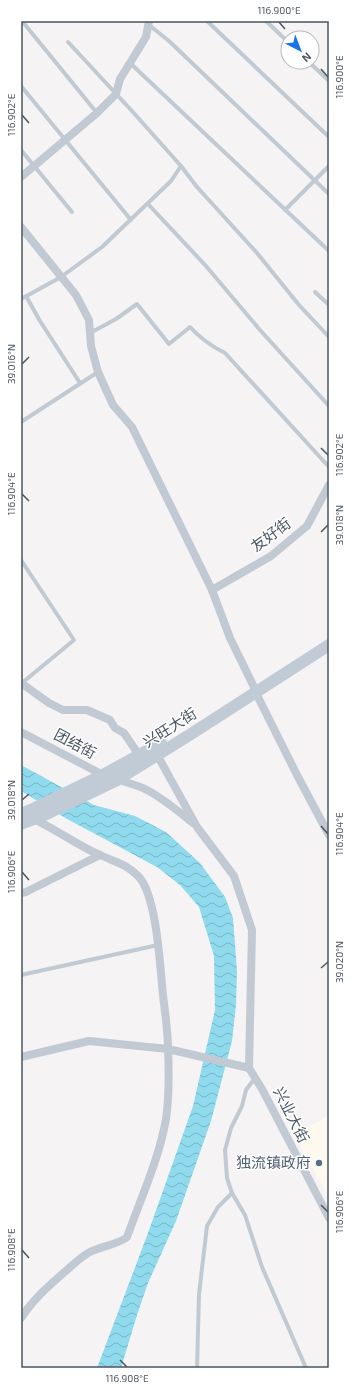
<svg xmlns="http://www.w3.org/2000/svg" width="350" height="1389" font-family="'Exo 2','Noto Sans SC',sans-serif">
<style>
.commercial{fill:#fdf9ef}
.water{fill:url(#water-waves)}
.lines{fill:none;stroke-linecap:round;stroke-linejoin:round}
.lane{stroke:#c1cad2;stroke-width:4}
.street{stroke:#c1cad2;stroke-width:8}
.secondary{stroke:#c1cbd6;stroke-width:12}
.ticks{fill:none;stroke:#4a5661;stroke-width:1.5}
.service-dot{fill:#5c6f8a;stroke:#fff;stroke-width:1.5}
.labels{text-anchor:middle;stroke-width:3;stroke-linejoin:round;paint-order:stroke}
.street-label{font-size:15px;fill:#4a5661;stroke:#fff}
.service-label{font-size:15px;fill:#4e5e75;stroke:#fff;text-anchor:end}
.neatline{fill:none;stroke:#4a5661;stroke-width:1.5}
.ticks-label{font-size:10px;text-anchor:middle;fill:#4a5661}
</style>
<defs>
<pattern id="water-waves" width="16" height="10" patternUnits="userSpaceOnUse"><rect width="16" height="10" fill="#90daee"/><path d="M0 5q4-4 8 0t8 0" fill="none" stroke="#78b4c4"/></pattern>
</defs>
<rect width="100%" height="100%" fill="#f5f3f3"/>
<polygon class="commercial" points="329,1115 329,1191 326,1192 294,1135"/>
<polygon class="water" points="21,765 94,805 135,816 166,832 200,863 225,897 233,918 237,971 236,1005 232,1041 211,1121 176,1221 148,1283 137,1315 121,1368 97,1368 148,1233 193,1106 215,1010 214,956 199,907 180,885 157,867 67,819 21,791"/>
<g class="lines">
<g class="lane">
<polyline points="22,21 97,113"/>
<polyline points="207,21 329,137"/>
<polyline points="266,21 288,42"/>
<polyline points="149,25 169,41 329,194"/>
<polyline points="68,42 132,111 181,166 197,187 257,253 299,305 329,337"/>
<polyline points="309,62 329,81"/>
<polyline points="130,63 329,251"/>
<polyline points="21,86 131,220"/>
<polyline points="21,150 72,212"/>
<polyline points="148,204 206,266 260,330 329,406"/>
<polyline points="285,210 329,166"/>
<polyline points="315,292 329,305"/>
<polyline points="26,296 40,321 80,383"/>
<polyline points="21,299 61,277 102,247 171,181 181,166"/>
<path d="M90,333L116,319L137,304L169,344L190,327C201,339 211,346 225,353L329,467"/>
<polyline points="21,422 98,372"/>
<polyline points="21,560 74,640 22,683"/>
<polyline points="21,975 158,945"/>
<polyline points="232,1193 245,1215 262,1267 306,1368"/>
<polyline points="197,1368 199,1294 207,1226 218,1207 232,1193 227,1178 225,1150 231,1128 242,1106 246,1090 255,1078"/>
</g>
<g class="street">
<polyline points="21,177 97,113 116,94 120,79 146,37 149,21"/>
<polyline points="21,227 76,295 89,320 91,346 98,372 113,405 132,427 212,590 230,638 253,685 256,693 298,777 329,835"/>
<polyline points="212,590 271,556 307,526 329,485"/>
<polyline points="21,683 49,703 63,710 87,710 110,720 115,728 124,733 141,758"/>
<polyline points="21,732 105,776"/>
<polyline points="155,751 197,827 234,876 252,930 249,1068"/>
<path d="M116,779C125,782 136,785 145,789C163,798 178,811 193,823"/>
<polyline points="21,893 26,892 100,855"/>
<polyline points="21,1057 89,1041 168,1049 249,1068"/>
<polyline points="249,1068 262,1089 329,1218"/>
<path d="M21,1318C34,1298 51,1284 68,1269C75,1263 82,1256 90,1252C99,1247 122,1243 127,1237C141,1198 159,1159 166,1119C169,1098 169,1070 168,1049C168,1031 165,1013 163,995C160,967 157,897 139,877C127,864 115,862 100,855C76,845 55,828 31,818"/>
</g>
<g class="secondary">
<polyline points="21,814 35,808 103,775 161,743"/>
<polyline points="21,824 44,815 117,780 191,734 329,645"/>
</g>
</g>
<path class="ticks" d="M279,22L285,29M321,69L328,77M22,115L29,123M22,364L29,357M321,448L328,455M22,494L29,501M321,532L328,525M22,800L29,794M321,826L328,834M22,872L29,880M321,968L328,962M321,1205L328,1212M22,1250L29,1258M120,1360L127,1367"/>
<circle class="service-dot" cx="319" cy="1163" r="4"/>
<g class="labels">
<g class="street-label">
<text transform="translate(271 535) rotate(-37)" y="5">友好街</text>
<text transform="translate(170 728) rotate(-32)" y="5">兴旺大街</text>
<text transform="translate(75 744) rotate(28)" y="5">团结街</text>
<text transform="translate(291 1115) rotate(63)" y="5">兴业大街</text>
</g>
<g class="service-label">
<text x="311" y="1168">独流镇政府</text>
</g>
</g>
<rect width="350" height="1389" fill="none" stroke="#ffffff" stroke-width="44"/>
<g transform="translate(300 50) rotate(138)"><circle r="19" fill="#ffffff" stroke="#b7bbc0"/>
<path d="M0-3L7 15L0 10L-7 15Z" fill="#1a73e8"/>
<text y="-6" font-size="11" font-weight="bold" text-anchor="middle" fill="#4a5661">N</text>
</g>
<rect x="22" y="22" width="306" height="1345" class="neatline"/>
<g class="ticks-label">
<text x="279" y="14">116.900°E</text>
<text transform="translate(339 77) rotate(-90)" y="4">116.900°E</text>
<text transform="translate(11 115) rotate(-90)" y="4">116.902°E</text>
<text transform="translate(11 364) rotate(-90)" y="4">39.016°N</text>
<text transform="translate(339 455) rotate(-90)" y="4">116.902°E</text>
<text transform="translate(11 494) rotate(-90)" y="4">116.904°E</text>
<text transform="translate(339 525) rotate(-90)" y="4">39.018°N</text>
<text transform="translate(11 800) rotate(-90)" y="4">39.018°N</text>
<text transform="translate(339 834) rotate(-90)" y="4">116.904°E</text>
<text transform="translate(11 872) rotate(-90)" y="4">116.906°E</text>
<text transform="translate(339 962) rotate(-90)" y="4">39.020°N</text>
<text transform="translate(339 1212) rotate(-90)" y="4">116.906°E</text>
<text transform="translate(11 1250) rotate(-90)" y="4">116.908°E</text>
<text x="127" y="1382">116.908°E</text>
</g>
</svg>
